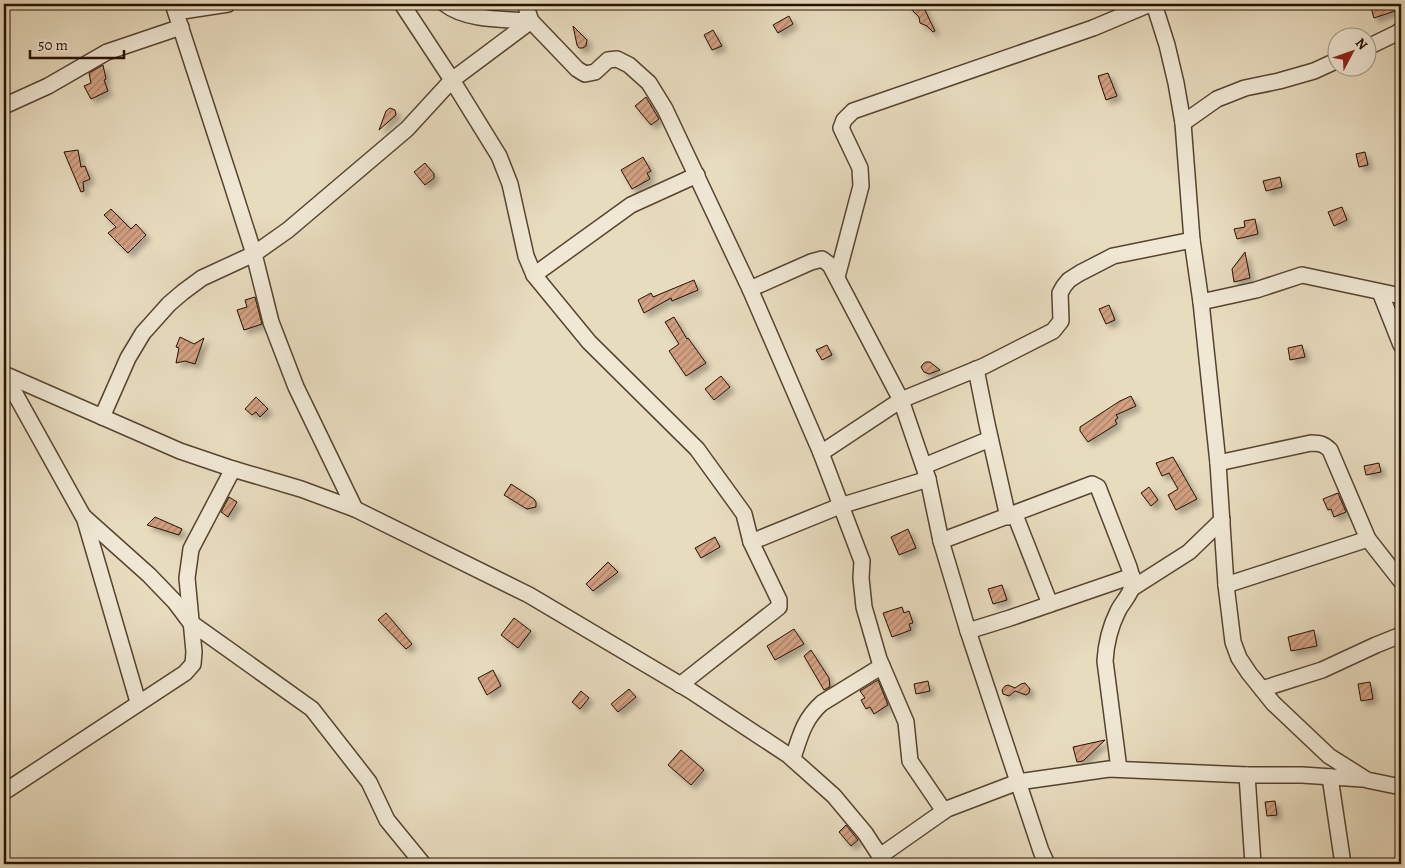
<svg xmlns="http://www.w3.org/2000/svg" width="1405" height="868" font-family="Alegreya,serif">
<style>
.building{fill:url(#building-hatch);stroke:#261100;filter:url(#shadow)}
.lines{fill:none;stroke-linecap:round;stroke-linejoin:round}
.minor-casing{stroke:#564430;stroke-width:18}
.minor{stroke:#f0e8d5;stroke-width:15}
</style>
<defs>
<pattern id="building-hatch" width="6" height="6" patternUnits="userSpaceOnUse" patternTransform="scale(1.25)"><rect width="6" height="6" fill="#d2a082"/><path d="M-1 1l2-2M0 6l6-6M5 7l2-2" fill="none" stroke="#aa8168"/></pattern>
<filter id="shadow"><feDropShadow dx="4.5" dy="4.5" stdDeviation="2.5" flood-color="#0004"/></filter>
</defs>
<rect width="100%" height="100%" fill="#e8dcbf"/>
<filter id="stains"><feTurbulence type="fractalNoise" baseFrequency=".004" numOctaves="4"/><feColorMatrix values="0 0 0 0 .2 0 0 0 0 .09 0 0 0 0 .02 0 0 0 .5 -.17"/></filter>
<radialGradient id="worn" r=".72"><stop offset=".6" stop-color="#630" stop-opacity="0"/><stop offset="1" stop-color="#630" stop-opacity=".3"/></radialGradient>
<g class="building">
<polygon points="906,4 922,4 935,31 933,32 927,26 920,23 919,17"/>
<polygon points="1385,4 1401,4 1401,9 1374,18 1371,8"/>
<polygon points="789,16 793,24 778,33 773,25"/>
<polygon points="573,26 587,40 586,46 583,48 579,48 577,45"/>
<polygon points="713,30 722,46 712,50 704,35"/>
<polygon points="103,65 106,79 104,80 108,91 91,99 84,86 91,83 89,73"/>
<polygon points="1108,73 1117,96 1106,100 1098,76"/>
<polygon points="646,97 659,119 651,125 635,106"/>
<polygon points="390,108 395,110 396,115 379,130 386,111"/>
<polygon points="78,150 81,167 85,166 90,179 83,182 84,191 81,192 64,152"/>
<polygon points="1365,152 1368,165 1359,167 1356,154"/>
<polygon points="643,157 651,171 647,173 650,179 632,189 621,170"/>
<polygon points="425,163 434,174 434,178 425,185 414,172"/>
<polygon points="1280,177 1282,187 1266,191 1263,181"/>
<polygon points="1342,207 1347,220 1334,226 1328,212"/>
<polygon points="111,209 131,229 136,224 146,235 128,253 108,233 116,227 104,215"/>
<polygon points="1255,219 1258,234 1237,239 1234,229 1245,227 1244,221"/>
<polygon points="1245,252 1250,278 1234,282 1232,269"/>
<polygon points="694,280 698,290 672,301 671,298 644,313 638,300 651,293 653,297"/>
<polygon points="255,297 262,324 244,330 237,310 247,307 245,300"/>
<polygon points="1109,305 1115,320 1106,324 1099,309"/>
<polygon points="674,317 687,339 688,338 706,363 686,376 669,351 679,344 665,322"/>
<polygon points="180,337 194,344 204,338 195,364 185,361 176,363 179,348 176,347"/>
<polygon points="827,345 832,355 822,360 816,350"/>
<polygon points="1302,345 1305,357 1290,360 1288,348"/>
<polygon points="926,362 930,362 940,370 929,374 924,372 921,367 923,364"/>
<polygon points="721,376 730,387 714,400 705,389"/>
<polygon points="1131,396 1136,406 1116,415 1118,418 1115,420 1117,424 1088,442 1080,431 1080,427 1120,401"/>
<polygon points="256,397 268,409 260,417 256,412 252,415 245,409"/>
<polygon points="1173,457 1197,499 1176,510 1168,495 1178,489 1169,473 1162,476 1156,463"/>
<polygon points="1379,463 1381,472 1366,475 1364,466"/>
<polygon points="511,484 534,499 536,502 536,507 527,509 504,495"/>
<polygon points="1149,487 1158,500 1151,506 1141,493"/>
<polygon points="1338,493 1346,512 1334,517 1331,509 1328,510 1323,499"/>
<polygon points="229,497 237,502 228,517 221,512"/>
<polygon points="155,517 182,529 179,535 147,525"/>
<polygon points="908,529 916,548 899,555 891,537"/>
<polygon points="715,537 720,547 701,558 695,548"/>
<polygon points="608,562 618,572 593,591 586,584"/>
<polygon points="1002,585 1007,600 993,604 988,589"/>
<polygon points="902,607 904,613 909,611 913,623 909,624 911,630 892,637 883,613"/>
<polygon points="386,613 412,644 406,649 378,620"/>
<polygon points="514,618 531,631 518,648 501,635"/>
<polygon points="794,629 804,644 775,660 767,646"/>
<polygon points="1314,630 1317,646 1291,651 1288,637"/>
<polygon points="811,650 829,678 830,687 824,690 804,656"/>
<polygon points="493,670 501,686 487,695 478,678"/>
<polygon points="878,680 888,705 874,714 870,707 866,709 861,700 865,698 860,691"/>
<polygon points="928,681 930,691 916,694 914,684"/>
<polygon points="1370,682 1373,699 1361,701 1358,684"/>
<polygon points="1025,683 1030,689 1029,693 1026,695 1015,691 1009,696 1003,694 1002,690 1005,686 1008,685 1015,688 1021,684"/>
<polygon points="629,689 636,697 618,712 611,704"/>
<polygon points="581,691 589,698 580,709 572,702"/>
<polygon points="1105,740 1083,761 1077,762 1073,747"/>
<polygon points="681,750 704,770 691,785 668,765"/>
<polygon points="1275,801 1277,815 1267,816 1265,802"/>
<polygon points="846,825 858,840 851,846 839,832"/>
</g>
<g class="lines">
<defs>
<g id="minor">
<polyline points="173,4 232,185 254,254 271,322 296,387 355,509"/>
<polyline points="402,4 452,80 499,156 510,184 526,256 534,275 589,342 697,449 744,514 751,542 779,600 779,607 680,685"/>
<path d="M445,4C467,21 504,19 531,21"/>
<polyline points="525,4 531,21 577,69 585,74 595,72 608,60 617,59 629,65 649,83 665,109 750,289 821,453 862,561 861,578 864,607 879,659 906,722 910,761 944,811"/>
<polyline points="1154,4 1167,45 1176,83 1183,123 1192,240 1201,302 1218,463 1226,585 1233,642 1239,658 1249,673 1273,703 1329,756 1367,780 1401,787"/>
<polyline points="176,12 228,4"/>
<polyline points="1368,47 1397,33 1401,30"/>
<polyline points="4,106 48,86 107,52 181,27"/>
<polyline points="1183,123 1217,99 1245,88 1279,81 1314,71 1338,60"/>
<polyline points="534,275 631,205 697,175"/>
<polyline points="837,277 861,186 860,168 841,128 844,120 853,111 1093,28 1150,4"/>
<polyline points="750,289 811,262 822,259 830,265 901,400 928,479 941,541 968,631 1041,851 1047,864"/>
<polyline points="1380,292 1401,345"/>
<polyline points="1201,302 1256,290 1302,275 1401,296"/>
<polyline points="976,369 987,424 1008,517"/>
<polyline points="4,374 180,451 233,469 301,489 355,509 529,595 691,691 788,755 834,796 849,814 865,833 880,856 883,864"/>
<polyline points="4,374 83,516 149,575 175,602 190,622 312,709 369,782 387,820 423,864"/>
<polyline points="102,417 128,358 143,333 169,304 183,292 202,278 254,254 288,230 407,129 452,80 531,21"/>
<polyline points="821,453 901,400 984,366 1053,331 1061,321 1060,293 1064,286 1069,280 1080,273 1113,256 1192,240"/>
<path d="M1218,463L1311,443C1320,443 1324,444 1330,450L1368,539L1401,581"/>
<polyline points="924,466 990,439"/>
<polyline points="1015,515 1050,604"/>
<polyline points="84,517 138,702"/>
<path d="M941,541L1092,484L1098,487L1129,567C1131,573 1133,580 1132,587C1130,595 1122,603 1118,611C1110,627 1106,644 1105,661L1119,769"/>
<polyline points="751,542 840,506 928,479"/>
<polyline points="1226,585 1368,539"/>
<polyline points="1131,589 1189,552 1222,520"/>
<polyline points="968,631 1010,618 1132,576"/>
<polyline points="1262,689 1322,670 1376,645 1401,635"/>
<path d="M793,758C800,736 804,719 822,703L882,666"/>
<polyline points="1247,775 1253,864"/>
<polyline points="1330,777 1343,864"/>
<polyline points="4,792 185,673 193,664 194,652 187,578 191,549 233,469"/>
<polyline points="880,856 947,809 1018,782 1109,769 1247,775 1302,775 1362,779"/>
</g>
</defs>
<use href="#minor" class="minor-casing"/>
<use href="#minor" class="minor"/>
</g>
<rect width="1405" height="868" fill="none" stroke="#e8dcbf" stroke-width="20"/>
<rect x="5" y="5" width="1395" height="858" fill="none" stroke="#261100" stroke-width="2.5"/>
<rect x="10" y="10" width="1385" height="848" fill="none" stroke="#261100"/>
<g transform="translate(1352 52) rotate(49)"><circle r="24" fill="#f0e8d5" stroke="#9f9280"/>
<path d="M0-4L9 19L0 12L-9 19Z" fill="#8f2418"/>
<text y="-8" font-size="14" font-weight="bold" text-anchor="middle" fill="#261100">N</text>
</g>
<path d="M30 50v8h94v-8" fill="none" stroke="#261100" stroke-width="2.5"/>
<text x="38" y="50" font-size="15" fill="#261100" stroke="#f0e8d5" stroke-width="4" paint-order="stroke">50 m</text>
<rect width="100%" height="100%" filter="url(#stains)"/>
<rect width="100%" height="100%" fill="url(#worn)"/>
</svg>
